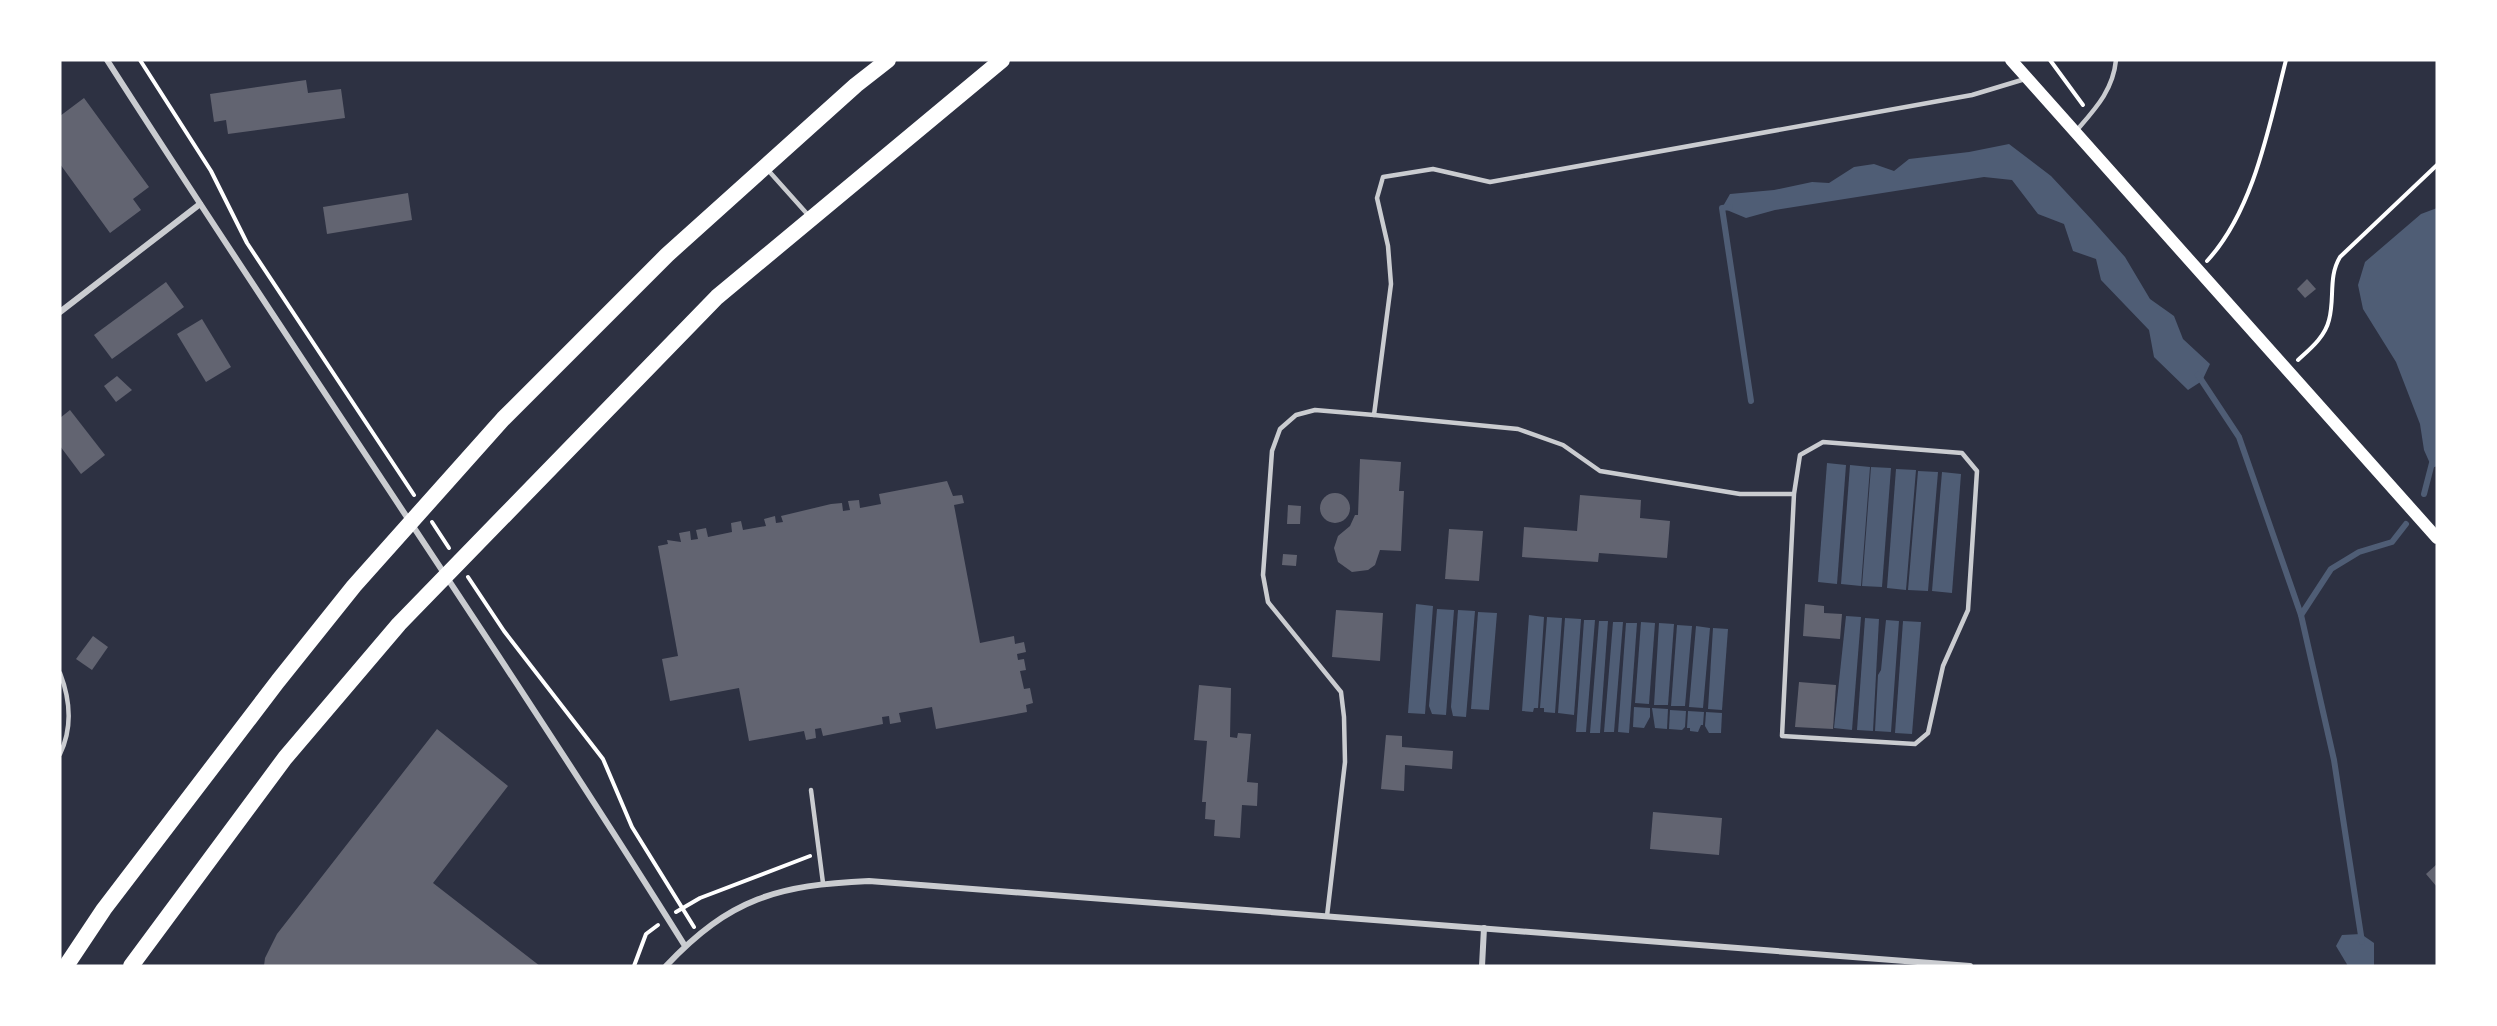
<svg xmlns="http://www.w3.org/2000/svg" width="2497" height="1026" font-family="Jost,sans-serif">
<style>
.water{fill:#4f5d75}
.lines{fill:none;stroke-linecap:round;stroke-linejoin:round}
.stream{stroke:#4f5d75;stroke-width:6}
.building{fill:#626471}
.path{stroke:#fff;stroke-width:4}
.service{stroke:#caccd0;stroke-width:4.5}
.minor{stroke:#caccd0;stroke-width:6}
.secondary{stroke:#fff;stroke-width:12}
.motorway{stroke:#fff;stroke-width:16}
</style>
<rect width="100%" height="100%" fill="#2d3142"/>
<g class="water">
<polygon points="2009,144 2051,176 2092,220 2125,257 2150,299 2174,316 2183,339 2210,364 2202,381 2188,390 2154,357 2149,330 2101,280 2096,259 2073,251 2064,224 2038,214 2012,180 1984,177 1775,210 1746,218 1722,208 1730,194 1774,190 1812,182 1829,183 1854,167 1874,164 1894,171 1909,159 1969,152"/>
<polygon points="2437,208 2437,466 2432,468 2424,450 2420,424 2396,362 2363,309 2358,285 2365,262 2421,214"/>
<polygon points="1827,463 1846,465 1837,584 1818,582"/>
<polygon points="1850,465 1870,467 1861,586 1841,584"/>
<polygon points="1871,467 1891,468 1882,587 1862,586"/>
<polygon points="1896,469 1916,470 1906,590 1887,588"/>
<polygon points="1918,471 1938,472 1928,591 1908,590"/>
<polygon points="1942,472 1961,474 1952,593 1932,591"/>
<polygon points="1416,604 1433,606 1425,714 1408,713"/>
<polygon points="1437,609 1454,610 1446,715 1432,714 1429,706"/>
<polygon points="1458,610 1475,611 1466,717 1453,716 1451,707"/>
<polygon points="1478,612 1497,613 1489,710 1471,709"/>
<polygon points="1529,615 1544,617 1538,708 1534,708 1533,712 1522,711"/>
<polygon points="1846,616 1861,617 1852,730 1834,728"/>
<polygon points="1547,617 1562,618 1555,713 1544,712 1544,708 1540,708"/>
<polygon points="1565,618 1581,619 1574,715 1558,713"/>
<polygon points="1865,618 1879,619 1873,731 1857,730"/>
<polygon points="1584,620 1595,620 1586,732 1576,732"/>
<polygon points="1886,620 1899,621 1891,732 1875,731 1878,675 1881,670"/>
<polygon points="1599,621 1608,621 1600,733 1590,733"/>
<polygon points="1903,621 1921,622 1912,734 1895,733"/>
<polygon points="1613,622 1623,622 1614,732 1604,732"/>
<polygon points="1641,622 1655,623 1649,704 1635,703"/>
<polygon points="1626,623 1637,623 1629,733 1618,732"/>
<polygon points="1659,623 1674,624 1668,705 1654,705"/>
<polygon points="1677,625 1692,626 1685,706 1671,706"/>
<polygon points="1696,626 1710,628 1703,708 1689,707"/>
<polygon points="1713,628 1728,629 1722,710 1708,709"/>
<polygon points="1634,707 1650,708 1650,717 1644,728 1633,727"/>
<polygon points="1652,708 1668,709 1667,729 1655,728"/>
<polygon points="1670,710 1686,711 1685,727 1682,730 1669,729"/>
<polygon points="1688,711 1704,712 1703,725 1701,725 1698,732 1690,731 1690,728 1687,728"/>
<polygon points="1706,712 1722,713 1721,733 1709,733 1705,726"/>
<polygon points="2361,934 2374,943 2374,966 2348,966 2336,946 2342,935"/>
</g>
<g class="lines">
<g class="stream">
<polyline points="1730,207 1722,208 1751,401"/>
<polyline points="2198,375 2239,437 2301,615 2334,760 2362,942"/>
<polyline points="2424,494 2432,463"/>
<polyline points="2301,615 2331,569 2359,552 2392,542 2406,524"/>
</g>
</g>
<g class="building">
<polygon points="306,80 308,93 341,89 345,118 228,134 226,120 214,122 210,94"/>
<polygon points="84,98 149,187 133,199 141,210 110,233 60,164 60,116"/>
<polygon points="408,193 412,220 327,234 323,207"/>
<polygon points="2307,279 2316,289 2305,298 2297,289"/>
<polygon points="166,282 184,307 112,359 94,335"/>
<polygon points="202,319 231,367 206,382 177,334"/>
<polygon points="117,376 132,390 116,402 104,386"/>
<polygon points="70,410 105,455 81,474 60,446 60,418"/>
<polygon points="1360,459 1401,462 1399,491 1404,491 1401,551 1380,550 1375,565 1368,570 1352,572 1338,562 1334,548 1338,536 1350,526 1355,515 1358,515"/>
<polygon points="947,481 953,496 962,495 964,503 954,505 980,643 1014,636 1015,644 1024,642 1026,652 1017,654 1018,660 1024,659 1026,670 1020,671 1024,689 1030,688 1033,703 1026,705 1027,712 936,729 932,707 899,713 901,722 890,724 889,716 882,717 883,724 823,736 821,728 815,729 816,738 806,740 804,731 749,741 739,688 670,701 662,659 678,656 658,546 668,544 667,540 681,542 679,533 690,531 691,540 698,539 696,530 706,528 708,537 732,532 731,523 741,521 743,530 766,526 764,519 775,516 776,523 783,522 781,516 831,504 842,503 843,511 850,510 848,501 859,500 860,508 881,504 879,494"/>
<circle cx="1335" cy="508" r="15"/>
<polygon points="1580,495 1641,500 1640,518 1670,521 1667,558 1599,553 1598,562 1522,557 1524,527 1577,531"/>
<polygon points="1288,505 1301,506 1300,524 1287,524"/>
<polygon points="1449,529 1483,531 1479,581 1445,579"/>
<polygon points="1283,554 1297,555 1296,566 1282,565"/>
<polygon points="1805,604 1824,606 1824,613 1842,614 1840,639 1803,636"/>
<polygon points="1336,610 1383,613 1380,661 1332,657"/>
<polygon points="93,636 108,647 92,670 76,659"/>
<polygon points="1799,682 1836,685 1833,729 1795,727"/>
<polygon points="1199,685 1231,688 1230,737 1237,738 1238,733 1251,734 1247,782 1258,783 1257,806 1242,805 1240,838 1214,836 1215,820 1205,819 1206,802 1202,802 1207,741 1194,740"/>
<polygon points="437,729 508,786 433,883 540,966 264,966 265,958 277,934"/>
<polygon points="1386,735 1402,736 1402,747 1453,751 1452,769 1405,765 1404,791 1381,789"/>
<polygon points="1653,812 1722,818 1719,855 1650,849"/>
<polygon points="2437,864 2437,887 2426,874"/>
</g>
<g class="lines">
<g class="path">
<polyline points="140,60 211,171 247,243 414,495"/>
<polyline points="2050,60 2083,105"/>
<path d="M2207,261C2254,210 2269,126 2286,60"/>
<path d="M2298,360C2310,349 2325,337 2329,320C2335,298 2328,277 2340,257L2437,165"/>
<polyline points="432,522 449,548"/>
<polyline points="468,577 504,631 603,759 632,827 694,927"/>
<polyline points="676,912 700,898 810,856"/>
<polyline points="634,966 646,934 658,925"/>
</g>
<g class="service">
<path d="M2077,130C2096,108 2113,90 2116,60"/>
<polyline points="767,169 809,216"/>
<polyline points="1374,415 1518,429 1563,445 1600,471 1740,494 1794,494 1800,455 1823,442 1962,453 1977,471 1968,610 1943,666 1928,733 1915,744 1782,736 1794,494"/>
<path d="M60,673C70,699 73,727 60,754"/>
<polyline points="811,790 823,883"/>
<polyline points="1327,916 1345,762 1344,717 1341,692 1268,602 1263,575 1272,451 1280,429 1296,415 1315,410 1374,415 1391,284 1388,246 1377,198 1383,177 1433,169 1490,182 1972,95 2025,79"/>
</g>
<g class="minor">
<path d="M107,60C297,357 498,647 685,946"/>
<polyline points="60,312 200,204"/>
<path d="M666,966C730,898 778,885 869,881L1970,966"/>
<polyline points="1482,966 1484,928"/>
</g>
<polyline class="secondary" points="2011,60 2437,538"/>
<g class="motorway">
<polyline points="66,966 104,909 278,681 354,586 503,419 667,255 856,85 888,60"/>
<polyline points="131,966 285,758 399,624 717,297 1002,60"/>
</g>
</g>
<rect width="2497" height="1026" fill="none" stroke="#ffffff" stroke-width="123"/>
</svg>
